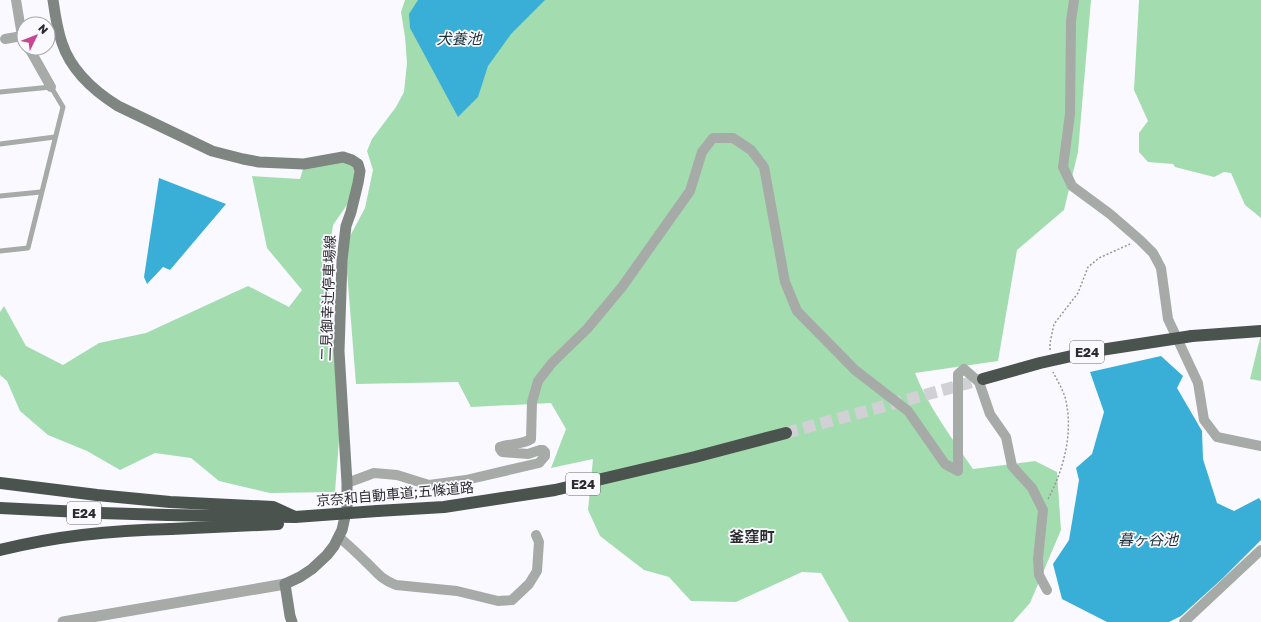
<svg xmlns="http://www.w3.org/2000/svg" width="1261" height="622" font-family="'Golos Text','Noto Sans JP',sans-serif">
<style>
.green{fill:#a3ddaf}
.water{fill:#39afd8}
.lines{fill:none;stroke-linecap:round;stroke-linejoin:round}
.motorway-tunnel{stroke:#d1d0d5;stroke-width:12;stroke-dasharray:12 6;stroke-linecap:butt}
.path{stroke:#97969b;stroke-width:1.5;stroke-dasharray:2 2;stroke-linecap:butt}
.service{stroke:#a7aba8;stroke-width:5}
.minor{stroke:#a7aba8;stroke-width:10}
.tertiary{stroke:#a7aba8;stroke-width:11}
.secondary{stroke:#7f8581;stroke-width:11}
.motorway{stroke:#4b534e;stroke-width:12}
.motorway-bridge{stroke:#4b534e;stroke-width:12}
.labels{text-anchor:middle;stroke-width:3.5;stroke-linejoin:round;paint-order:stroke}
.shield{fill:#faf9ff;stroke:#6a6a6d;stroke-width:1}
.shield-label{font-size:13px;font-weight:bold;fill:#2c2c2f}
.street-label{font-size:14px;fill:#2c2c2f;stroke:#faf9ff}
.water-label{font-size:15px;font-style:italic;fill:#1c3038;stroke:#faf9ff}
.neighbourhood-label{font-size:15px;font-weight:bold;fill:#2c2c2f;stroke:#faf9ff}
</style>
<rect width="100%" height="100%" fill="#faf9ff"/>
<g class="green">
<path d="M405,0H1091L1078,152L1064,210L1017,250L998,361L915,373C929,408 952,438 973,469L1035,461L1057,472L1061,530L1030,603L1013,622H849L821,573L802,572L736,602L691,601L669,577L644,570L600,536L588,510L593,459L551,468L566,429L551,403L471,407L458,382L356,384L346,259L350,236L365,208L373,170L367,151L372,139L396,107L404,92L407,63L405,37L401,12Z"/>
<polygon points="1139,0 1261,0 1261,218 1245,205 1231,173 1224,172 1214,177 1175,167 1173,164 1148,162 1139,152 1139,133 1148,121 1134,90"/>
<polygon points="348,160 355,166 353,185 349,202 333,225 329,254 329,290 336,353 340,427 335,492 270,493 219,481 191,458 155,453 120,470 87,451 48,435 20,411 7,381 0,375 0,312 4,306 26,346 63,365 99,343 146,333 248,286 289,307 302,290 267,248 252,176 300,179 303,169"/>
<polygon points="1261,334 1261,381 1250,379"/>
</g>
<g class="water">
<polygon points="418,0 545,0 511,34 488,66 478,97 458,117 410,28 409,14"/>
<polygon points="159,178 226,204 170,270 163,267 147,284 144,277"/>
<polygon points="1161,356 1183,376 1177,388 1202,431 1203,459 1217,503 1234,511 1259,498 1261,501 1261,540 1223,578 1181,616 1169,622 1107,622 1062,599 1053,564 1069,540 1079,480 1076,468 1092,454 1104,412 1090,372"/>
</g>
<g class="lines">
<polyline class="motorway-tunnel" points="786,433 983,379"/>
<g class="path">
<polyline points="1050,350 1050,343 1054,324 1078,293 1088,267 1099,258 1130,244"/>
<path d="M1048,499C1064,469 1074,431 1065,397C1062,388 1057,380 1053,372"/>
</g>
<g class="service">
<polyline points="0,92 51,87 63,107 28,248 0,251"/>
<polyline points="0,144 55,137"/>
<polyline points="0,196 41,192"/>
</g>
<g class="minor">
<polyline points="16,0 22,36 24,40"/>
<polyline points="1074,0 1071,21 1070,114 1063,167 1072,186 1110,214 1140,240 1153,253 1161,268 1168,319 1198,383 1204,420 1217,437 1261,446"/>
<polyline points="5,39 22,36"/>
<polyline points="29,48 51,87"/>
<path d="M347,483L374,473L397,475L429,485L466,480L539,463L545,456V452L543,450H540L528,454L502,452L500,449V447C511,443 522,445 531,439L532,402L538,381L552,363L587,329L622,287L690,191L702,152L713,138H733L751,150L764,167L785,282L797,311L855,370L908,411L945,464L958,471V374L964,369L979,382L990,414L1006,437L1012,466L1032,488L1043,510L1038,559L1039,575L1047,590"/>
<path d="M339,537C347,544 356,552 364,560C377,572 379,578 396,585L457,591L498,601L512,600L529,584L537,571L539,542L536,535"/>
<polyline points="1184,622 1261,550"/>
</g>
<polyline class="tertiary" points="63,622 285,584"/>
<path class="secondary" d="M53,0C55,14 57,29 62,43C71,70 94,91 118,106L212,151L243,159L259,162L304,164L343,157L352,160L358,164L360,171L358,183L351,212L346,226L342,260L339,351L347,483V508L342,530L334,546L327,555L312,569L300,577L285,584L290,616L292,622"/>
<g class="motorway">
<polyline points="1192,336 1261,331"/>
<polyline points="0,483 97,495 170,502 273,507 295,517"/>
<polyline points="0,508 100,513 168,515"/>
<polyline points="377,511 444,507 555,490 695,457 786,433"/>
<path d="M0,550C56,536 113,530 171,529"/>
</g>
<g class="motorway-bridge">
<polyline points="983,379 1040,363 1094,351 1192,336"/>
<polyline points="168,515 295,517 377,511"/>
<polyline points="171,529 278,524"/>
</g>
</g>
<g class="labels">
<g class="shield">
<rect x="1070" y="341" width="34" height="22" rx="3"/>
<rect x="566" y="473" width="34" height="22" rx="3"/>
<rect x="67" y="502" width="34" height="22" rx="3"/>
</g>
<g class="shield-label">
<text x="1087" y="357">E24</text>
<text x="583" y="489">E24</text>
<text x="84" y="518">E24</text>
</g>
<g class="street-label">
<text transform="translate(328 298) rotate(-88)" y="5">二見御幸辻停車場線</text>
<text transform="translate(395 494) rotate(-5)" y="5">京奈和自動車道;五條道路</text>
</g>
<g class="water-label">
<text x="459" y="44">犬養池</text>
<text x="1148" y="545">暮ヶ谷池</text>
</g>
<g class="neighbourhood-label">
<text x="752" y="542">釜窪町</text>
</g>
</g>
<g transform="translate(36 36) rotate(47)"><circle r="19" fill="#faf9ff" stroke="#a8a7ac"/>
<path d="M0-3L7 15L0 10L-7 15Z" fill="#c64691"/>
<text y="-6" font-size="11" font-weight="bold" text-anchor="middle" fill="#2c2c2f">N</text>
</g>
</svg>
